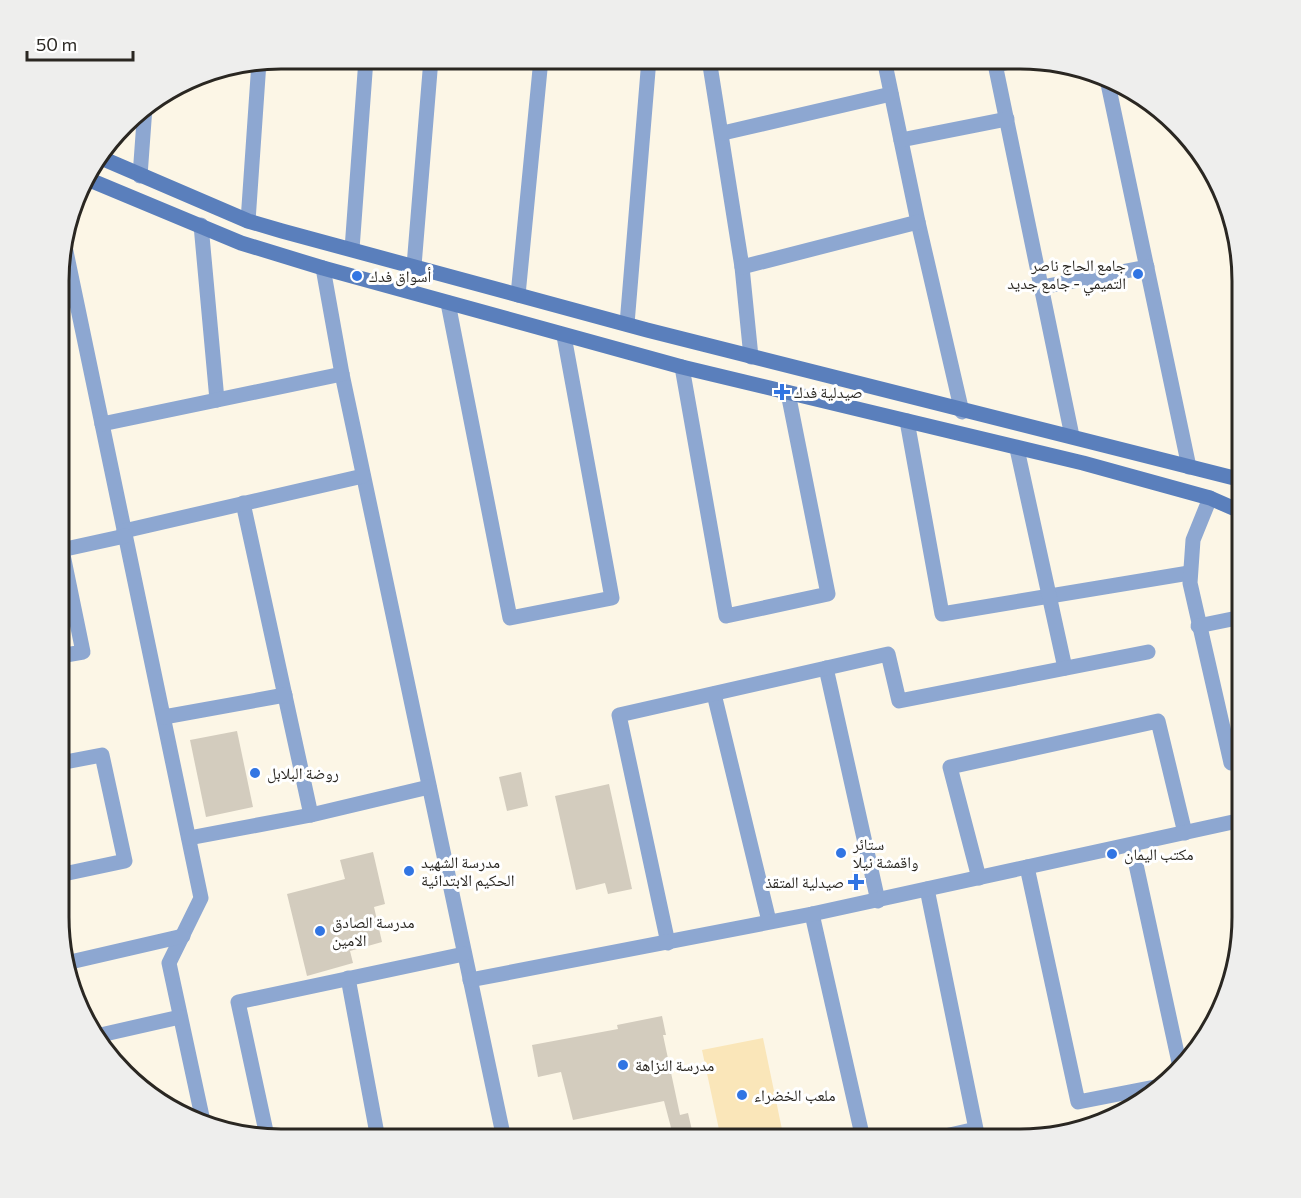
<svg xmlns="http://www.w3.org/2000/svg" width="1301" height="1198" font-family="Commissioner,'Noto Naskh Arabic',sans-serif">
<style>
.green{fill:#fae6b9}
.building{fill:#d3ccbe}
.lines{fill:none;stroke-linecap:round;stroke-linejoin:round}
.minor{stroke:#8da7d1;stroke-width:15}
.secondary{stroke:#5a7fbc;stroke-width:15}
.poi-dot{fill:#3175e3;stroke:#fff;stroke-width:2}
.labels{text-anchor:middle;stroke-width:6;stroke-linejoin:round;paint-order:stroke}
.poi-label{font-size:16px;fill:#2a2722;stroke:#fff;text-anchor:start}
.rim{fill:none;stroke:#2a2722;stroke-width:3}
</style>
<rect width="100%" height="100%" fill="#fcf6e6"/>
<polygon class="green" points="763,1038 784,1139 721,1139 702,1050"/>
<g class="building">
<polygon points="237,731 253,807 206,817 190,740"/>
<polygon points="521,772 528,806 507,811 499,777"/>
<polygon points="609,784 632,889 608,894 605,883 576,890 555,796"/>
<polygon points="373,852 385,904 374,907 382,942 350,951 353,963 307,976 287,894 345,879 340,860"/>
<polygon points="662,1016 666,1035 663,1035 680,1115 688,1113 694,1139 674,1139 664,1101 573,1120 561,1072 538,1077 532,1045 618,1029 617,1025"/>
</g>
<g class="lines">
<g class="minor">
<polyline points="709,59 742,267 751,357"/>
<polyline points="884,59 918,222 962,412"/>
<polyline points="994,59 1072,436"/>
<polyline points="996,65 1023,59"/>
<polyline points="1107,79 1189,467"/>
<polyline points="723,133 891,94"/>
<polyline points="901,140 1007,119"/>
<polyline points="140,176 145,107"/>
<polyline points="248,221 259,62"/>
<polyline points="201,225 217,400"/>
<polyline points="63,237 201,898 169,963 203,1121"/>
<polyline points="352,249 366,59"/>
<polyline points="414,266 431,59"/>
<polyline points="742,267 918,222"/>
<polyline points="323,268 342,374 504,1139"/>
<polyline points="1042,287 1147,267"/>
<polyline points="518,295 541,59"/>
<polyline points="448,303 510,618 612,598 564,336"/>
<polyline points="627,324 649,59"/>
<polyline points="682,367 726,616 828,594 788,393"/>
<polyline points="907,421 942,614 1189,573"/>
<polyline points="102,424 342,374"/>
<polyline points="1017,449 1065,668"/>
<polyline points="1210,498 1193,540 1190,583 1231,763"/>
<polyline points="243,503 311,815"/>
<polyline points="124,531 363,476"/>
<polyline points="61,550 125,536"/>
<polyline points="1198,626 1242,617"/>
<polyline points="60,656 83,652 62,550"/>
<polyline points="826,668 878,901"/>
<polyline points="714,694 769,921"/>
<polyline points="164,717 285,695"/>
<polyline points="1238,820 1242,840"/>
<polyline points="189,838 311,815 429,787"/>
<polyline points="1132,846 1180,1067"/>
<polyline points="1027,867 1078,1102 1165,1085"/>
<polyline points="59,875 125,861 102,755 60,763"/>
<polyline points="979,878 950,767 1158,721 1185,833"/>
<polyline points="927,889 976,1129 932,1139"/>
<polyline points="812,914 863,1139"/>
<polyline points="668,943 619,715 888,654 899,701 1148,652"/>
<polyline points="66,963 183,936"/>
<polyline points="348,978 378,1139"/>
<polyline points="470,980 812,914 1242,820"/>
<polyline points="96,1036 180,1017"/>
<polyline points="267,1136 238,1002 464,954"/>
</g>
<g class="secondary">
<polyline points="99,157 248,221 282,231 647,330 1242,480"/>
<polyline points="85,178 241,243 323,268 682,367 1083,463 1210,498 1242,512"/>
</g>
</g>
<g class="poi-dot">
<circle cx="1138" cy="274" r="6"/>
<circle cx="357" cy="276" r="6"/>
<path d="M779 383h6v6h6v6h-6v6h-6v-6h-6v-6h6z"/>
<circle cx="255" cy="773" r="6"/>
<circle cx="841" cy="853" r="6"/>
<circle cx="1112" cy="854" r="6"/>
<circle cx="409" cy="871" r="6"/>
<path d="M853 873h6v6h6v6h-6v6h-6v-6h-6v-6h6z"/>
<circle cx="320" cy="931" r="6"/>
<circle cx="623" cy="1065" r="6"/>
<circle cx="742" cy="1095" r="6"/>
</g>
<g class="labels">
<g class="poi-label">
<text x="1126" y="271" text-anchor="end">جامع الحاج ناصر<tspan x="1126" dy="18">التميمي - جامع جديد</tspan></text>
<text x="369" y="282">أسواق فدك</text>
<text x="794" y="398">صيدلية فدك</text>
<text x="267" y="779">روضة البلابل</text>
<text x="853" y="850">ستائر<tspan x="853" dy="18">واقمشة نيلا</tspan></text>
<text x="1124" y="860">مكتب اليمان</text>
<text x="421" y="868">مدرسة الشهيد<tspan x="421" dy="18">الحكيم الابتدائية</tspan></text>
<text x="844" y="888" text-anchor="end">صيدلية المتقذ</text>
<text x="332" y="928">مدرسة الصادق<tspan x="332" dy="18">الامين</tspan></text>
<text x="635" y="1071">مدرسة النزاهة</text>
<text x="754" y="1101">ملعب الخضراء</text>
</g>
</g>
<path d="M0 0H1301V1198H0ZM281 69H1020A212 212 0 0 1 1232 281V917A212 212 0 0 1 1020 1129H281A212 212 0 0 1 69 917V281A212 212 0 0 1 281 69Z" fill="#eeeeed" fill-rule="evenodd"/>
<path class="rim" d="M281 69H1020A212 212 0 0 1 1232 281V917A212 212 0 0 1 1020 1129H281A212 212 0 0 1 69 917V281A212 212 0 0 1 281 69Z"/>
<path d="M27 51v9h106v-9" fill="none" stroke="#2a2722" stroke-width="3"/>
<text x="36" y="51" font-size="18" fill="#2a2722" stroke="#ffffff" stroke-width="4.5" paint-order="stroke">50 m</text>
</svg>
